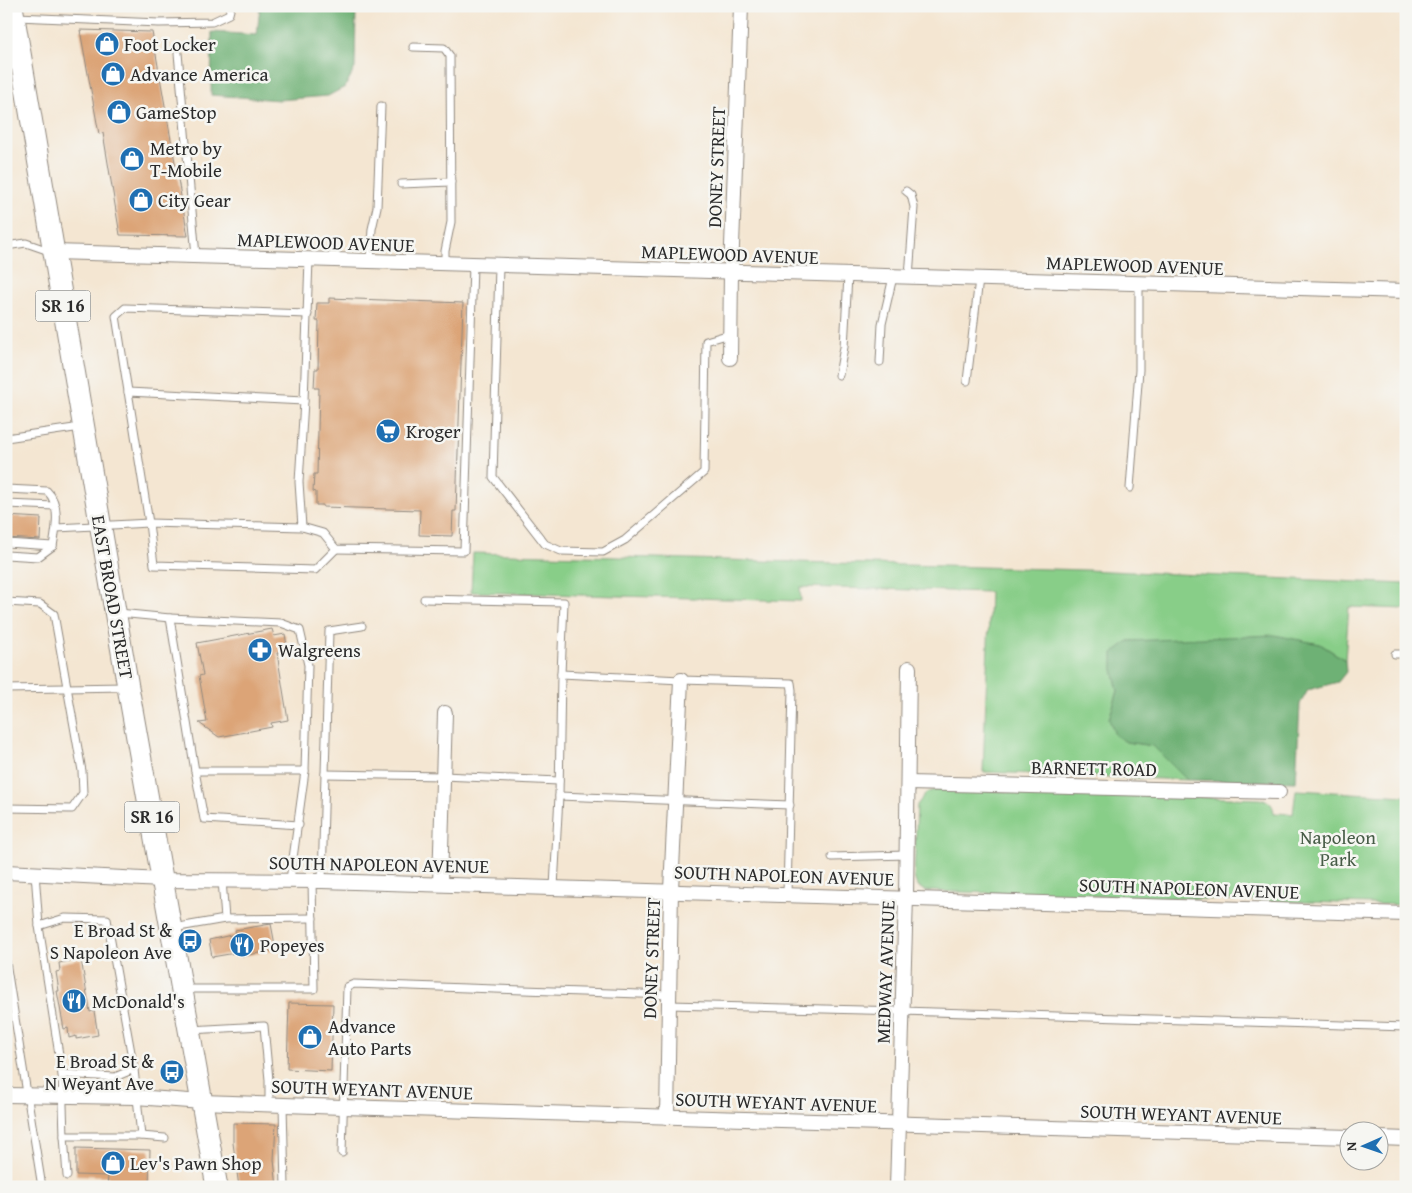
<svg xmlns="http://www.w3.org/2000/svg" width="1412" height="1193" font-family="'Gentium Book Plus',serif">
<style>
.green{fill:#88ce88;stroke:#5a7c5a}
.forest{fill:#6eb174;stroke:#4c6e50}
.building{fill:#dca477}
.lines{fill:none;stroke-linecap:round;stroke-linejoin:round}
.lane-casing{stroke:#90887e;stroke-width:9}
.street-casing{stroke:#90887e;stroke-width:16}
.primary-casing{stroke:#90887e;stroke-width:23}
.lane{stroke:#fff;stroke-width:7}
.street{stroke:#fff;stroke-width:14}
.primary{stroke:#fff;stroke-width:21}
.labels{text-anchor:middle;stroke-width:5;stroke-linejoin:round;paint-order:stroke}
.shield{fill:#f6f6f2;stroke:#686867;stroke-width:1}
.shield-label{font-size:18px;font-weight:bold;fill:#2b2b2b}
.poi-label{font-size:19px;fill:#2b2b2b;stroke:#f6f6f2;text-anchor:start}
.street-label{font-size:19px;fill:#2b2b2b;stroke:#f6f6f2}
.park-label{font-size:19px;fill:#475c47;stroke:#f6f6f2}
</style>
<rect width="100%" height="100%" fill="#f6f6f2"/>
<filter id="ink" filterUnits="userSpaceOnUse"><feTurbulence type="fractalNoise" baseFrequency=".02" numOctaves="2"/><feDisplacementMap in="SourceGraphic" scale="10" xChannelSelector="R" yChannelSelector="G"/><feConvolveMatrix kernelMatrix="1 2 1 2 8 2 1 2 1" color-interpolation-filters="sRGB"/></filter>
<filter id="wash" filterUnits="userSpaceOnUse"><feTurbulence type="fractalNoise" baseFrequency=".0096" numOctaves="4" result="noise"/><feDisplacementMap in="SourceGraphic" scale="20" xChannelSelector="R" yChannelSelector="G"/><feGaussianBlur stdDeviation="1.12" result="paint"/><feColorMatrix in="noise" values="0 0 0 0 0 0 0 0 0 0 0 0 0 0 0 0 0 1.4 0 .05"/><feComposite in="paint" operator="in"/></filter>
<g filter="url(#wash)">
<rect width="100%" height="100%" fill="#f4e6d2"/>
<g class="green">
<polygon points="473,553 1086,570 1406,584 1406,609 1349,607 1345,660 1320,644 1129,641 1114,653 1113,669 1118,691 1109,719 1126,742 1153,746 1187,780 983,772 990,592 800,587 801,601 471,592"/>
<path d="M937,789L1260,799C1269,800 1273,804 1274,813L1293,814L1296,790L1406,796V905L925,891L917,886L914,877L917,805L926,793Z"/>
</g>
<g class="forest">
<polygon points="260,6 356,6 355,68 345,87 328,96 279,100 211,95 212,32 257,35"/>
<polygon points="1274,635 1320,644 1345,660 1346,672 1338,682 1308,690 1300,704 1296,782 1187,780 1153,746 1126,742 1115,735 1109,719 1118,691 1113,669 1113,653 1129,641"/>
</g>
<g id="blocks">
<g class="building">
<polygon points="80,30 152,32 188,236 120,235 103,133 99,134"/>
<polygon points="329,298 463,303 456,511 453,511 452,536 419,535 420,510 323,507 323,505 316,505 316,492 313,491 314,474 317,474 319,388 314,388 315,369 318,369 319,321 316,321 317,303 329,303"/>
<polygon points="6,516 41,518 40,540 6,538"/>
<polygon points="272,629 274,636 285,634 288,652 277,653 288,720 271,723 272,727 219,737 199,723 207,722 199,676 203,675 197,643"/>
<polygon points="271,924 276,950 242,956 241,952 212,957 209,940 236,934 235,930"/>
<polygon points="81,959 90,1012 94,1011 98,1035 76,1039 76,1036 69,1038 68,1028 64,1029 57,991 59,991 56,972 60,971 59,963"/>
<polygon points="289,1003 333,1004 331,1071 287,1069"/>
<polygon points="233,1123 276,1124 274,1160 277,1187 239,1187 233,1143"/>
<polygon points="76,1148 150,1150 149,1187 107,1187 108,1176 76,1175"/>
</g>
</g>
</g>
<g filter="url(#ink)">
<use href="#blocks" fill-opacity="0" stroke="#90887e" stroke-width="1"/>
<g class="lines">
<defs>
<g id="lane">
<polyline points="17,17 159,23 212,22 229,14 231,6"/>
<polyline points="413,47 444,48 450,56 451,222 445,251 445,264"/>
<polyline points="178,53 196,256"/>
<polyline points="6,67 21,64"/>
<polyline points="401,184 451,182"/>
<polyline points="906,191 911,195 914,207 909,277"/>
<polyline points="6,246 26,243 49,251"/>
<polyline points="370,261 372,229 377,207 381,106"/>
<polyline points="499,266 493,477 545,544 561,551 603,552 625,540 704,472 706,341 730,334"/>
<polyline points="308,314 125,308 116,316 149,523 154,565 315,570 336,549"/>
<polyline points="880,362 882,324 893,277"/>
<polyline points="839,375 844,347 848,276"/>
<polyline points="967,381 979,279"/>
<polyline points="128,392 304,401"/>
<polyline points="6,438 81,427"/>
<polyline points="1130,488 1139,370 1139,284"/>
<path d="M6,489L47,491C61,504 56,530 53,546L38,557L6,555"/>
<polyline points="6,504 55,506"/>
<polyline points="302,527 323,533 336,549 464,551 473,265"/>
<polyline points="57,528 149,523 302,527 299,482 304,401 309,259"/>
<polyline points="6,543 53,546"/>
<polyline points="424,599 564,602 561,674"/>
<polyline points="6,602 40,604 54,614 82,771 83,793 72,809 6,808"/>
<polyline points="119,613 170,618 195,771 305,771"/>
<polyline points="170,618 281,623 300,630 308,665 305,771 290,880"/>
<polyline points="1395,654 1406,654"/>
<polyline points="6,689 125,687"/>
<polyline points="195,771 204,819 299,825"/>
<polyline points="325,774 443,776 559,781"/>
<polyline points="559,796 790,805"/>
<polyline points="832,857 907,855"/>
<polyline points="35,873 39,926 62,1074 64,1136"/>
<polyline points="322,881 329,631 362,626"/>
<polyline points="554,887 559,796 561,674 681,680 791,683 792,690 787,894"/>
<polyline points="225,919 313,918"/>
<polyline points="39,926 65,918 107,919 134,1069 141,1136"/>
<polyline points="173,928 225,919 222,880"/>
<polyline points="6,962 42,1187"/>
<polyline points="184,989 314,989 312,880"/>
<polyline points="669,1005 902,1011 1406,1027"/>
<polyline points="190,1030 264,1026 269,1080 269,1104"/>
<polyline points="62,1074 115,1077 134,1069"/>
<polyline points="283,1105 285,1187"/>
<polyline points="342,1153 347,987 354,984 669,995"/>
<polyline points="67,1176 64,1136 141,1136 165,1138"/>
</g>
<g id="street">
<polyline points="54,252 1406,291"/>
<polyline points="730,358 731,272 741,6"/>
<polyline points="908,783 1279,792"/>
<polyline points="6,872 162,880 322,881 1406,914"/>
<polyline points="440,884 445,713"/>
<polyline points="6,1095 136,1097 202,1102 343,1107 1350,1137"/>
<polyline points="667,1117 671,890 681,680"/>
<polyline points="1380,1138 1406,1139"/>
<polyline points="897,1187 906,897 909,668"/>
</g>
<polyline id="primary" points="12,6 128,687 217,1187"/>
</defs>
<use href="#lane" class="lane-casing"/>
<use href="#street" class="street-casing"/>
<use href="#primary" class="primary-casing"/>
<use href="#lane" class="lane"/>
<use href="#street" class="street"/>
<use href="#primary" class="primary"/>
</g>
</g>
<defs>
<symbol id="shop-disc" viewBox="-11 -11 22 22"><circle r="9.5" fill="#1f6fb2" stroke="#f6f6f2"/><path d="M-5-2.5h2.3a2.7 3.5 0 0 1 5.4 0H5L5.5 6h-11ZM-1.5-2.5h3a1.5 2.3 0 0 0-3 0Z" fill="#fff"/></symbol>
<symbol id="supermarket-disc" viewBox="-11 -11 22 22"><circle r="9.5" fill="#1f6fb2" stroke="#f6f6f2"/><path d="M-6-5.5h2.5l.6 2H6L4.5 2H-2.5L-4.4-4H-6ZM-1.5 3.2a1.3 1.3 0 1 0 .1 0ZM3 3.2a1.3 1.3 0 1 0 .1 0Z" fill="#fff"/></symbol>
<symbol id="pharmacy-disc" viewBox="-11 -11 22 22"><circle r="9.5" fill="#1f6fb2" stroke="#f6f6f2"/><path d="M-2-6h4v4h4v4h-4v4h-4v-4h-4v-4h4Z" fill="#fff"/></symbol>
<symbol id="bus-disc" viewBox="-11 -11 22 22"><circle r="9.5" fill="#1f6fb2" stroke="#f6f6f2"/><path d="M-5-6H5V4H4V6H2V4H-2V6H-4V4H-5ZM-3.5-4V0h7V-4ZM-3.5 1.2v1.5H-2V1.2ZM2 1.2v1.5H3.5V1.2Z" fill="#fff"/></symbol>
<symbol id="restaurant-disc" viewBox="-11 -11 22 22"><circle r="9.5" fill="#1f6fb2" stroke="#f6f6f2"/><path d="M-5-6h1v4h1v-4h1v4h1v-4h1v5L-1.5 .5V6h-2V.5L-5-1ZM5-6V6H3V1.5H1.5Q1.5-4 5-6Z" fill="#fff"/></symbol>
</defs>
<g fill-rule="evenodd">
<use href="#shop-disc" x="93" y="30" width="28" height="28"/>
<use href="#shop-disc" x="99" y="60" width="28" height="28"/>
<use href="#shop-disc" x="105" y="98" width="28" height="28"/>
<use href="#shop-disc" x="118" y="145" width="28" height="28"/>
<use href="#shop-disc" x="127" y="186" width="28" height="28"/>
<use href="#supermarket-disc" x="374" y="417" width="28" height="28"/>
<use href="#pharmacy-disc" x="246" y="636" width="28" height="28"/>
<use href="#bus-disc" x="176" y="927" width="28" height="28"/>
<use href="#restaurant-disc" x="228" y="931" width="28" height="28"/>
<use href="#restaurant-disc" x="60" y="987" width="28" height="28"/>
<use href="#shop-disc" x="296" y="1023" width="28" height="28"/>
<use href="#bus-disc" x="158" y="1058" width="28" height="28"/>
<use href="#shop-disc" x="99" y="1149" width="28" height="28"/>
</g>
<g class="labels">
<g class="shield">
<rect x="35.5" y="290.5" width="55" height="31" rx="4"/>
<rect x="124.5" y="801.5" width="55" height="31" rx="4"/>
</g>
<g class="shield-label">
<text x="63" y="312">SR 16</text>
<text x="152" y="823">SR 16</text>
</g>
<g class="poi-label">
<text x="124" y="51">Foot Locker</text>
<text x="130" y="81">Advance America</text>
<text x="136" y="119">GameStop</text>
<text x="150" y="155">Metro by<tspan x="150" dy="22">T-Mobile</tspan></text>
<text x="158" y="207">City Gear</text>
<text x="406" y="438">Kroger</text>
<text x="278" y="657">Walgreens</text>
<text x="172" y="937" text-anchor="end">E Broad St &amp;<tspan x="172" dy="22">S Napoleon Ave</tspan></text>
<text x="260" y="952">Popeyes</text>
<text x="92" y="1008">McDonald's</text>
<text x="328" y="1033">Advance<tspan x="328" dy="22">Auto Parts</tspan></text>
<text x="154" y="1068" text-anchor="end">E Broad St &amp;<tspan x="154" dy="22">N Weyant Ave</tspan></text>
<text x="130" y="1170">Lev's Pawn Shop</text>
</g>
<g class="street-label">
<text transform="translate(716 167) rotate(-88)" y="7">DONEY STREET</text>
<text transform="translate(326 242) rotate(2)" y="7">MAPLEWOOD AVENUE</text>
<text transform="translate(730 254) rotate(2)" y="7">MAPLEWOOD AVENUE</text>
<text transform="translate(1135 265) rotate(2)" y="7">MAPLEWOOD AVENUE</text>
<text transform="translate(113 597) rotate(80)" y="7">EAST BROAD STREET</text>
<text transform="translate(1094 768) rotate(1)" y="7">BARNETT ROAD</text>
<text transform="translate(379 864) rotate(1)" y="7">SOUTH NAPOLEON AVENUE</text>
<text transform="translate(784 875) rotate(2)" y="7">SOUTH NAPOLEON AVENUE</text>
<text transform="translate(1189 888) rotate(2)" y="7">SOUTH NAPOLEON AVENUE</text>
<text transform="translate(651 958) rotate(-88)" y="7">DONEY STREET</text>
<text transform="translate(885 972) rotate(-88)" y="7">MEDWAY AVENUE</text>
<text transform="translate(372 1089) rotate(2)" y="7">SOUTH WEYANT AVENUE</text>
<text transform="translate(776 1102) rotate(2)" y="7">SOUTH WEYANT AVENUE</text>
<text transform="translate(1181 1114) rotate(2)" y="7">SOUTH WEYANT AVENUE</text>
</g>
<g class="park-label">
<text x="1338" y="844">Napoleon<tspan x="1338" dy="22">Park</tspan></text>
</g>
</g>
<rect width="1412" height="1193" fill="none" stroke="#f6f6f2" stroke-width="25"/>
<g transform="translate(1364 1146) rotate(268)"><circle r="24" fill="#f6f6f2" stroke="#a5a5a2"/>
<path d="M0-4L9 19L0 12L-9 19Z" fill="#1f6fb2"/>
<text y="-8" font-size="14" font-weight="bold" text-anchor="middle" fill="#2b2b2b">N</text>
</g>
</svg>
